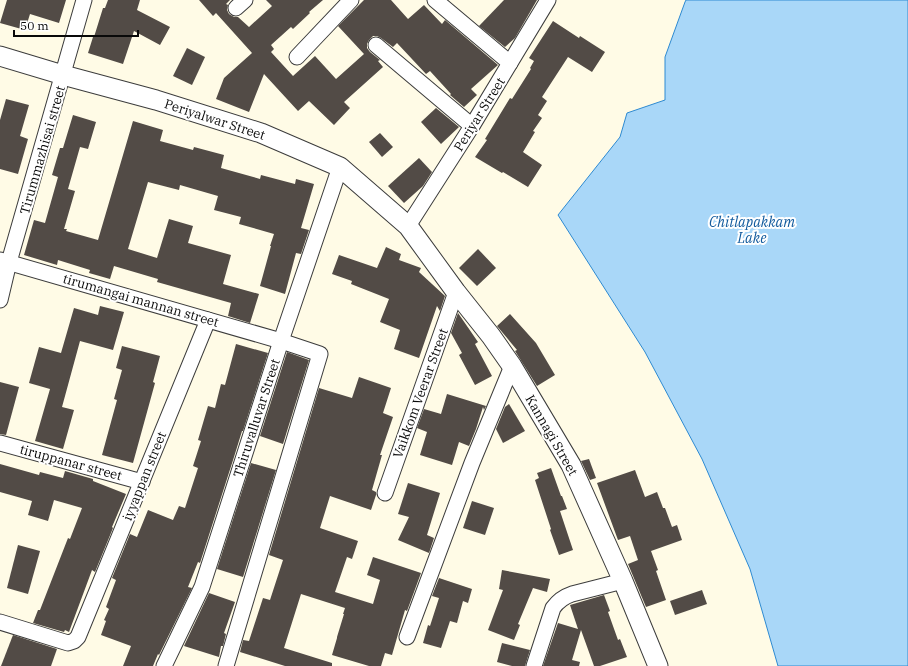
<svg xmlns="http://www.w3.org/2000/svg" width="908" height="666" font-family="'IBM Plex Serif',serif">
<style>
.water{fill:#a9d7f8;stroke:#2e8ad1}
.building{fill:#524b46}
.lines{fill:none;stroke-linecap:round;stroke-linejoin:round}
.minor-casing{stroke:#3c3c3c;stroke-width:17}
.tertiary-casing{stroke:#3c3c3c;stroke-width:21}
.minor{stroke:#fff;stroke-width:15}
.tertiary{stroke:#fff;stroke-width:19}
.labels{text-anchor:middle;stroke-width:4;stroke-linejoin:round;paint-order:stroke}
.street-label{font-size:13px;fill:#090909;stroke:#fff}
.water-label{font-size:14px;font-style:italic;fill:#115a9d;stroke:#fff}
</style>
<rect width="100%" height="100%" fill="#fffbe6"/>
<polygon class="water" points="686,0 908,0 908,666 778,666 750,569 702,459 645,352 558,215 620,137 627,113 665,100 665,57 685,2"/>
<g class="building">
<polygon points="7,0 66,0 59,23 30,14 25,30 0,23"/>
<polygon points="108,0 140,0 137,10 170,27 160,45 134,31 123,64 88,53 93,37 94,37 103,8 105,8"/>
<polygon points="199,0 230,0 226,4 228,5 227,10 229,14 234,17 238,17 249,27 272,6 266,0 323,0 309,12 310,13 293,29 291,27 271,45 274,49 271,52 293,76 315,56 336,79 364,54 338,26 364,0 391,0 408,19 424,5 442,24 445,20 498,65 471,89 477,95 464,107 450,95 451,94 430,71 426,74 397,43 393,47 381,38 377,36 373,36 369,40 367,44 367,48 370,52 380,60 378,61 383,67 344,102 350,108 334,125 309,101 298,111 264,74 249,112 216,99 224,78 252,53 216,13 213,16"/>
<polygon points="504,0 537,0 515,38 505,47 479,26"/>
<polygon points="553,21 579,38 580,36 605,52 592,72 568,57 542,97 547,101 538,115 542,118 533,131 535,132 523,152 542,165 528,187 503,172 502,173 475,157 487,140 485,139 510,98 512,99 531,69 530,68 534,61 529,58"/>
<polygon points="187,48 205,57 192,85 173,76"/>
<polygon points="6,99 29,105 20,136 28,139 18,174 0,169 0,120"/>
<polygon points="436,108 459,127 441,144 421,122"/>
<polygon points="73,115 96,122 88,149 80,147 68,189 75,191 64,229 67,229 66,231 98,240 133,121 163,130 160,141 193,150 194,147 224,155 221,168 260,179 261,175 295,184 296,179 314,184 301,228 309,230 301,254 296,253 285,294 260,286 271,246 270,246 274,234 239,224 241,217 214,210 218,196 180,185 179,190 148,182 128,249 157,258 169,219 193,226 188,243 231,255 223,284 259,294 250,323 228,316 231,303 157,282 158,279 114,266 110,279 89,273 90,270 58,260 57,265 24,255 34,220 45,223 58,177 52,175 60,148 63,148"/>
<polygon points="380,133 393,147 382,157 369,142"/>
<polygon points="419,158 432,172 423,186 404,203 388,186"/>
<polygon points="386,247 401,254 399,260 421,268 419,272 445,296 440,311 437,306 419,358 394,349 400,330 380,322 389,299 351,284 352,281 332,274 339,255 377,268"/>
<polygon points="478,249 496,268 477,286 459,268"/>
<polygon points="100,306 124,312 113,350 80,341 62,407 74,410 63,449 35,441 50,389 29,383 39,347 61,353 74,308 98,315"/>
<polygon points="458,313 478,342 475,344 492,376 475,385 459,355 462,353 451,333"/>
<polygon points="510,314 536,343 555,375 537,386 515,351 517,350 497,326"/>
<polygon points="236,344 268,353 243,431 242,431 234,457 200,563 198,562 188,587 192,588 159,655 158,654 153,666 123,666 131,646 101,635 106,621 104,620 109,609 106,607 116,580 112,578 130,534 137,537 148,510 173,520 179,506 185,508 198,468 193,466 201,441 198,440 208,406 215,408 221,384 225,385"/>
<polygon points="122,346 160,356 153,382 155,383 133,463 102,455 117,400 114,399 122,370 116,368"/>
<polygon points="287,352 309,360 283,444 260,436"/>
<polygon points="359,377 391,388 383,413 393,417 380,455 382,455 372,490 376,492 376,495 371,510 330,496 320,528 358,541 352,559 347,557 335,592 373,604 380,580 367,575 373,557 421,573 407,611 405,610 392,655 385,653 381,666 369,666 332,655 337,638 337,637 344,614 343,614 345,608 301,594 284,648 332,663 332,666 285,666 240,652 243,640 249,641 263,598 270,600 283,560 269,555 319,388 352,398"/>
<polygon points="0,382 19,387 6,435 0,434"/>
<polygon points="447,394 486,406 484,410 483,407 476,429 469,446 459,442 452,465 420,455 427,432 417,428 424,409 441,414"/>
<polygon points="509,404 525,431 503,443 496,429 505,407"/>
<polygon points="589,459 596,478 590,480 581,461"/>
<polygon points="251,463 276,470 243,577 217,569"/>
<polygon points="0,464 39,475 40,472 63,478 65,471 93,479 93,481 126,494 112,527 113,528 95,572 92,570 69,632 65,630 64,632 33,623 38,610 40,610 68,538 70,539 82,508 54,500 48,521 28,515 32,501 0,492"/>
<polygon points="551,468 561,496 562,496 567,509 560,511 573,550 559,555 550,530 551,529 535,480 539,478 537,473"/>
<polygon points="635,470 645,497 657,492 663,508 665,508 672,527 677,525 682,540 651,551 658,570 656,571 666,600 646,607 628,564 638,560 630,536 618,540 597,483"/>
<polygon points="408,483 440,493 427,535 434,538 429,553 398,540 409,517 398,514"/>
<polygon points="472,501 494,508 485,535 463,528"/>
<polygon points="18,545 40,551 28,594 7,588"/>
<polygon points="502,570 550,579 547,592 533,588 518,624 520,625 514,640 488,630 503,590 499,589"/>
<polygon points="439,578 472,589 468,603 463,601 457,623 450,621 441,648 423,643 428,625 430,626 439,598 432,596"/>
<polygon points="702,590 707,604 675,615 670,601"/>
<polygon points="209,593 235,602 224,633 226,634 223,646 221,646 219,657 184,646"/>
<polygon points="604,595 610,611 608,612 618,640 620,639 627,657 600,666 594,666 581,630 572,660 580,662 579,666 543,666 558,623 578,629 570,605"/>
<polygon points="13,635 57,649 51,666 1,666"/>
<polygon points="502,643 530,650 525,666 512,666 497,662"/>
</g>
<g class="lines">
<defs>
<g id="minor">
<polyline points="435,0 510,63"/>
<polyline points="236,8 245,0"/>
<polyline points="376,45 472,126"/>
<polyline points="297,57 351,0"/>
<polyline points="408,226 472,126 548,0"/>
<polyline points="0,260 281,341 320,354 226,666"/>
<polyline points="0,300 9,262 84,0"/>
<polyline points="0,443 142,482"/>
<polyline points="385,493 456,292"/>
<polyline points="0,622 68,643 74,641 78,637 208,320"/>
<polyline points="407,637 472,463 512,366"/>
<polyline points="164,666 202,587 281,341 340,167"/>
<path d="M534,666L553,608C558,601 563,597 572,594L623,581"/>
</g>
<polyline id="tertiary" points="0,56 63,75 156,100 261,133 340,167 408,226 456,292 491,336 512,366 571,465 623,581 658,666"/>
</defs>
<use href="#minor" class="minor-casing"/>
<use href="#tertiary" class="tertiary-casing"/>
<use href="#minor" class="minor"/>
<use href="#tertiary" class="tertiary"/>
</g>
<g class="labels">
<g class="street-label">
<text transform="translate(479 114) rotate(-58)" y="5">Periyar Street</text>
<text transform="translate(215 119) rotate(18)" y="5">Periyalwar Street</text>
<text transform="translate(42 150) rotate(-74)" y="5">Tirummazhisai street</text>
<text transform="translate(141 300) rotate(16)" y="5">tirumangai mannan street</text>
<text transform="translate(420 393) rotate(-70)" y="5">Vaikkom Veerar Street</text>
<text transform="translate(256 418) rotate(-72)" y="5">Thiruvalluvar Street</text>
<text transform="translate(552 435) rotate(60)" y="5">Kannagi Street</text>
<text transform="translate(71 462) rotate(15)" y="5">tiruppanar street</text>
<text transform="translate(144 476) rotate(-68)" y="5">iyyappan street</text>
</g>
<g class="water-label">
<text x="752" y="227">Chitlapakkam<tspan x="752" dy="16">Lake</tspan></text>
</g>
</g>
<path d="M14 30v6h124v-6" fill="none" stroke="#090909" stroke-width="2"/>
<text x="20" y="30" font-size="12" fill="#090909" stroke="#ffffff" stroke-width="3" paint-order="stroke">50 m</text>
</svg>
